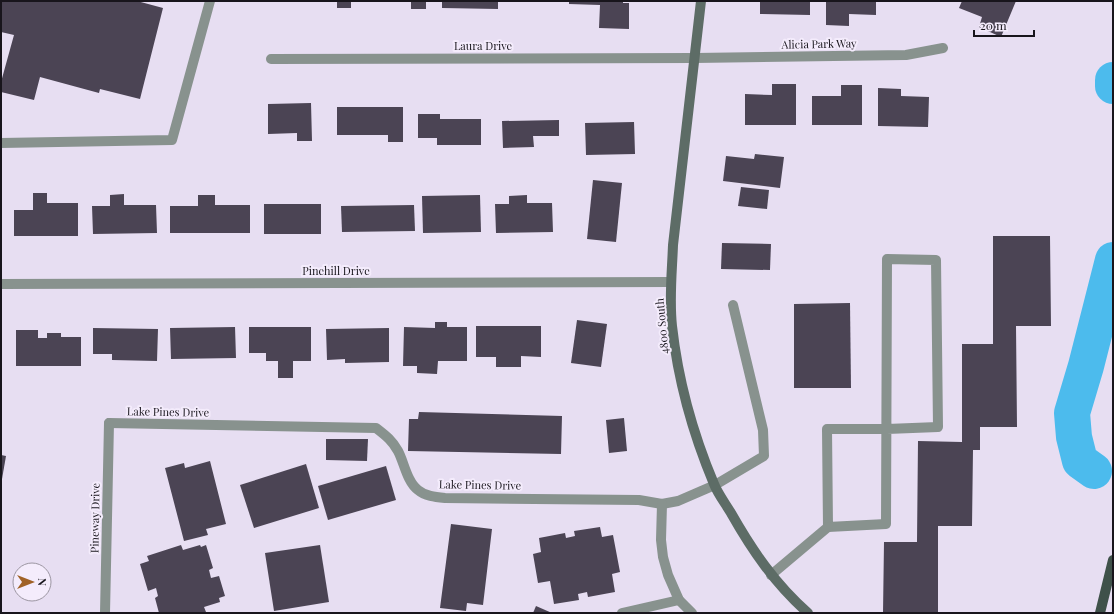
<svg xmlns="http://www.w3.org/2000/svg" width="1114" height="614" font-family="'Playfair Display',serif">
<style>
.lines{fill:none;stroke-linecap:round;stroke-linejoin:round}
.river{stroke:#4cbbed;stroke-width:36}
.building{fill:#4b4454}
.lane{stroke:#88928e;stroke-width:10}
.street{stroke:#88928e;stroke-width:10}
.secondary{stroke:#5d6c66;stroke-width:10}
.primary{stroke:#3f514a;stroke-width:10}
.labels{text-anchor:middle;stroke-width:4;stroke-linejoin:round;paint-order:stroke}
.street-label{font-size:11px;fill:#18151c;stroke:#f4ecfc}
</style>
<rect width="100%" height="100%" fill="#e7def2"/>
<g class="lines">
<g class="river">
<polyline points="1113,80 1113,86"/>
<polyline points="1094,471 1080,461 1074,437 1072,413 1086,366 1113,260"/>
</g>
</g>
<g class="building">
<polygon points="1,1 137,1 163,8 140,99 100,89 99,93 40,77 34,100 1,92 1,82 14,35 1,32"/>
<rect x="337" y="1" width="14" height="7"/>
<rect x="411" y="1" width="15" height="8"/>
<polygon points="442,1 498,1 498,9 442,8"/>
<polygon points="569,1 623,1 623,3 629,3 629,29 599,28 600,5 569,4"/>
<polygon points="760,1 810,1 810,15 760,14"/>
<polygon points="826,1 876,1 876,15 849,14 849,26 826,25"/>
<polygon points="962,1 1016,1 1001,37 979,27 982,17 959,8"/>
<polygon points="772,84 796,84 796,125 745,125 745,94 772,95"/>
<polygon points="841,85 862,85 862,125 812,125 812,96 841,96"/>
<polygon points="878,88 901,89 901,96 929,97 928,127 878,126"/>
<polygon points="311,103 312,141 297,141 297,133 268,134 268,104"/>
<polygon points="337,107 403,107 403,142 388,142 388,135 337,135"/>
<polygon points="418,114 440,114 440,119 481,119 481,145 437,145 437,138 418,138"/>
<polygon points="559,120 559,136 533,136 534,147 503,148 502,121"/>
<polygon points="634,122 635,154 586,155 585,123"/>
<polygon points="755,154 784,157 780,188 723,181 726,156 754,159"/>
<polygon points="593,180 622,183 616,242 587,239"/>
<polygon points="741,187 769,190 767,209 738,206"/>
<polygon points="33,193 47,193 47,203 78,203 78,236 14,236 14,210 33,210"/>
<polygon points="124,194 124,205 156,205 157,233 93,234 92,206 110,206 110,195"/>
<polygon points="198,195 215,195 215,205 250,205 250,233 170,233 170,206 198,206"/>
<polygon points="480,195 481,232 423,233 422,196"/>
<polygon points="527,195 527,203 552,203 553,232 496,233 495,204 509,204 509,196"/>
<rect x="264" y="204" width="57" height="30"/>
<polygon points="414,205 415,231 342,232 341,206"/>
<polygon points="993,236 1050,236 1051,326 1016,326 1017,427 980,427 980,450 973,450 972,526 938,526 938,613 883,613 884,542 917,542 918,441 962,442 962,344 993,344"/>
<polygon points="722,243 771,244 770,270 721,269"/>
<polygon points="850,303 851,388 794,388 794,304"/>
<polygon points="577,320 607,324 601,367 571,363"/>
<polygon points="435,322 447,322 447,327 467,327 467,361 438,361 437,374 417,373 417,366 403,366 404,327 435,328"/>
<polygon points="476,326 541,326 541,357 521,356 521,367 496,367 496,357 476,357"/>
<polygon points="235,327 236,358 171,359 170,328"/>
<polygon points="249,327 311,327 311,361 293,361 293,378 278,378 278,361 266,361 266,353 249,353"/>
<polygon points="93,328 158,329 157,361 112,360 112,354 93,354"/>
<polygon points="389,328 389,362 345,363 345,359 327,360 326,329"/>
<polygon points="16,330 38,330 38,338 47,338 47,333 61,333 61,337 81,337 81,366 16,366"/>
<polygon points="419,412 562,416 561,454 408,451 409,419 418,419"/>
<polygon points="624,418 627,451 609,453 606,420"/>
<polygon points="326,439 368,439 367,461 326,460"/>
<polygon points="1,455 6,456 2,479 1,479"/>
<polygon points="210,461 226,524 206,529 208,535 184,541 165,468 184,463 185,468"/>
<polygon points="306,464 319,508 254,528 240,485"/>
<polygon points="386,466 396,500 328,520 318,486"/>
<polygon points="451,524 492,529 483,605 467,603 466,611 440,608"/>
<polygon points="600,527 602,537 613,535 620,572 612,574 615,592 588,597 587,592 578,594 579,600 554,604 550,581 538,583 533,554 541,552 539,538 565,533 566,538 575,536 574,531"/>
<polygon points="181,545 183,550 200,545 201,547 206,545 213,568 209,570 211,578 219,576 225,596 219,598 220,602 204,607 206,612 159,613 155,598 158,596 156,588 148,591 140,564 149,561 147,556"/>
<polygon points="320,545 329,602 274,611 265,553"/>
<polygon points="536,606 552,613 533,613"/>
</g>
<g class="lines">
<g class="lane">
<polyline points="1,143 172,140 210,1"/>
<polyline points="887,429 827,429 828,527 886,524 887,259 936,260 938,427 887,429"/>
<polyline points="715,485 764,456 763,430 733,305"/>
<polyline points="771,575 828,527"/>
<polyline points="105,613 109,423"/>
</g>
<g class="street">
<polyline points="271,59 695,58 906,55 943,48"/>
<polyline points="1,284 671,282"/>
<path d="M109,423L376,428C385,435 392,440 398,451C404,462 407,482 418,490C425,496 435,497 445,498L639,500L662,504L678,501L715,485"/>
<polyline points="662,504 661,540 663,557 668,575 679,600 692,613"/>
<polyline points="622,613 679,600"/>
</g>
<path class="secondary" d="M701,1L673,245C672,272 669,299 672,326C678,380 693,434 714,484C718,494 725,503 731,513C752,550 775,584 808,613"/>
<polyline class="primary" points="1100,613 1113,560"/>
</g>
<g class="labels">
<g class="street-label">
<text transform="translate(819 44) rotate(-1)" y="4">Alicia Park Way</text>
<text x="483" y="50">Laura Drive</text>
<text x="336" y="275">Pinehill Drive</text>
<text transform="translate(662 326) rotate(-95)" y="4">4800 South</text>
<text transform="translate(168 412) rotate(1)" y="4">Lake Pines Drive</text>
<text transform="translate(480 485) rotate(1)" y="4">Lake Pines Drive</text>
<text transform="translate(95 518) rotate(-89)" y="4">Pineway Drive</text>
</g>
</g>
<rect width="1114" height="614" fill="none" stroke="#18151c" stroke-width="4"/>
<g transform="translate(32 582) rotate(90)"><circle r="19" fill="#f4ecfc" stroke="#9c96a2"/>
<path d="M0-3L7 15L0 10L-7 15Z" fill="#a06227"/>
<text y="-6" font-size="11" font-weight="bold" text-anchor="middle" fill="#18151c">N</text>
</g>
<path d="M974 30v6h60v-6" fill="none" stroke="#18151c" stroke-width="2"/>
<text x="980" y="30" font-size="12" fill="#18151c" stroke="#f4ecfc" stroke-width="3" paint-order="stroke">20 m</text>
</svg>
